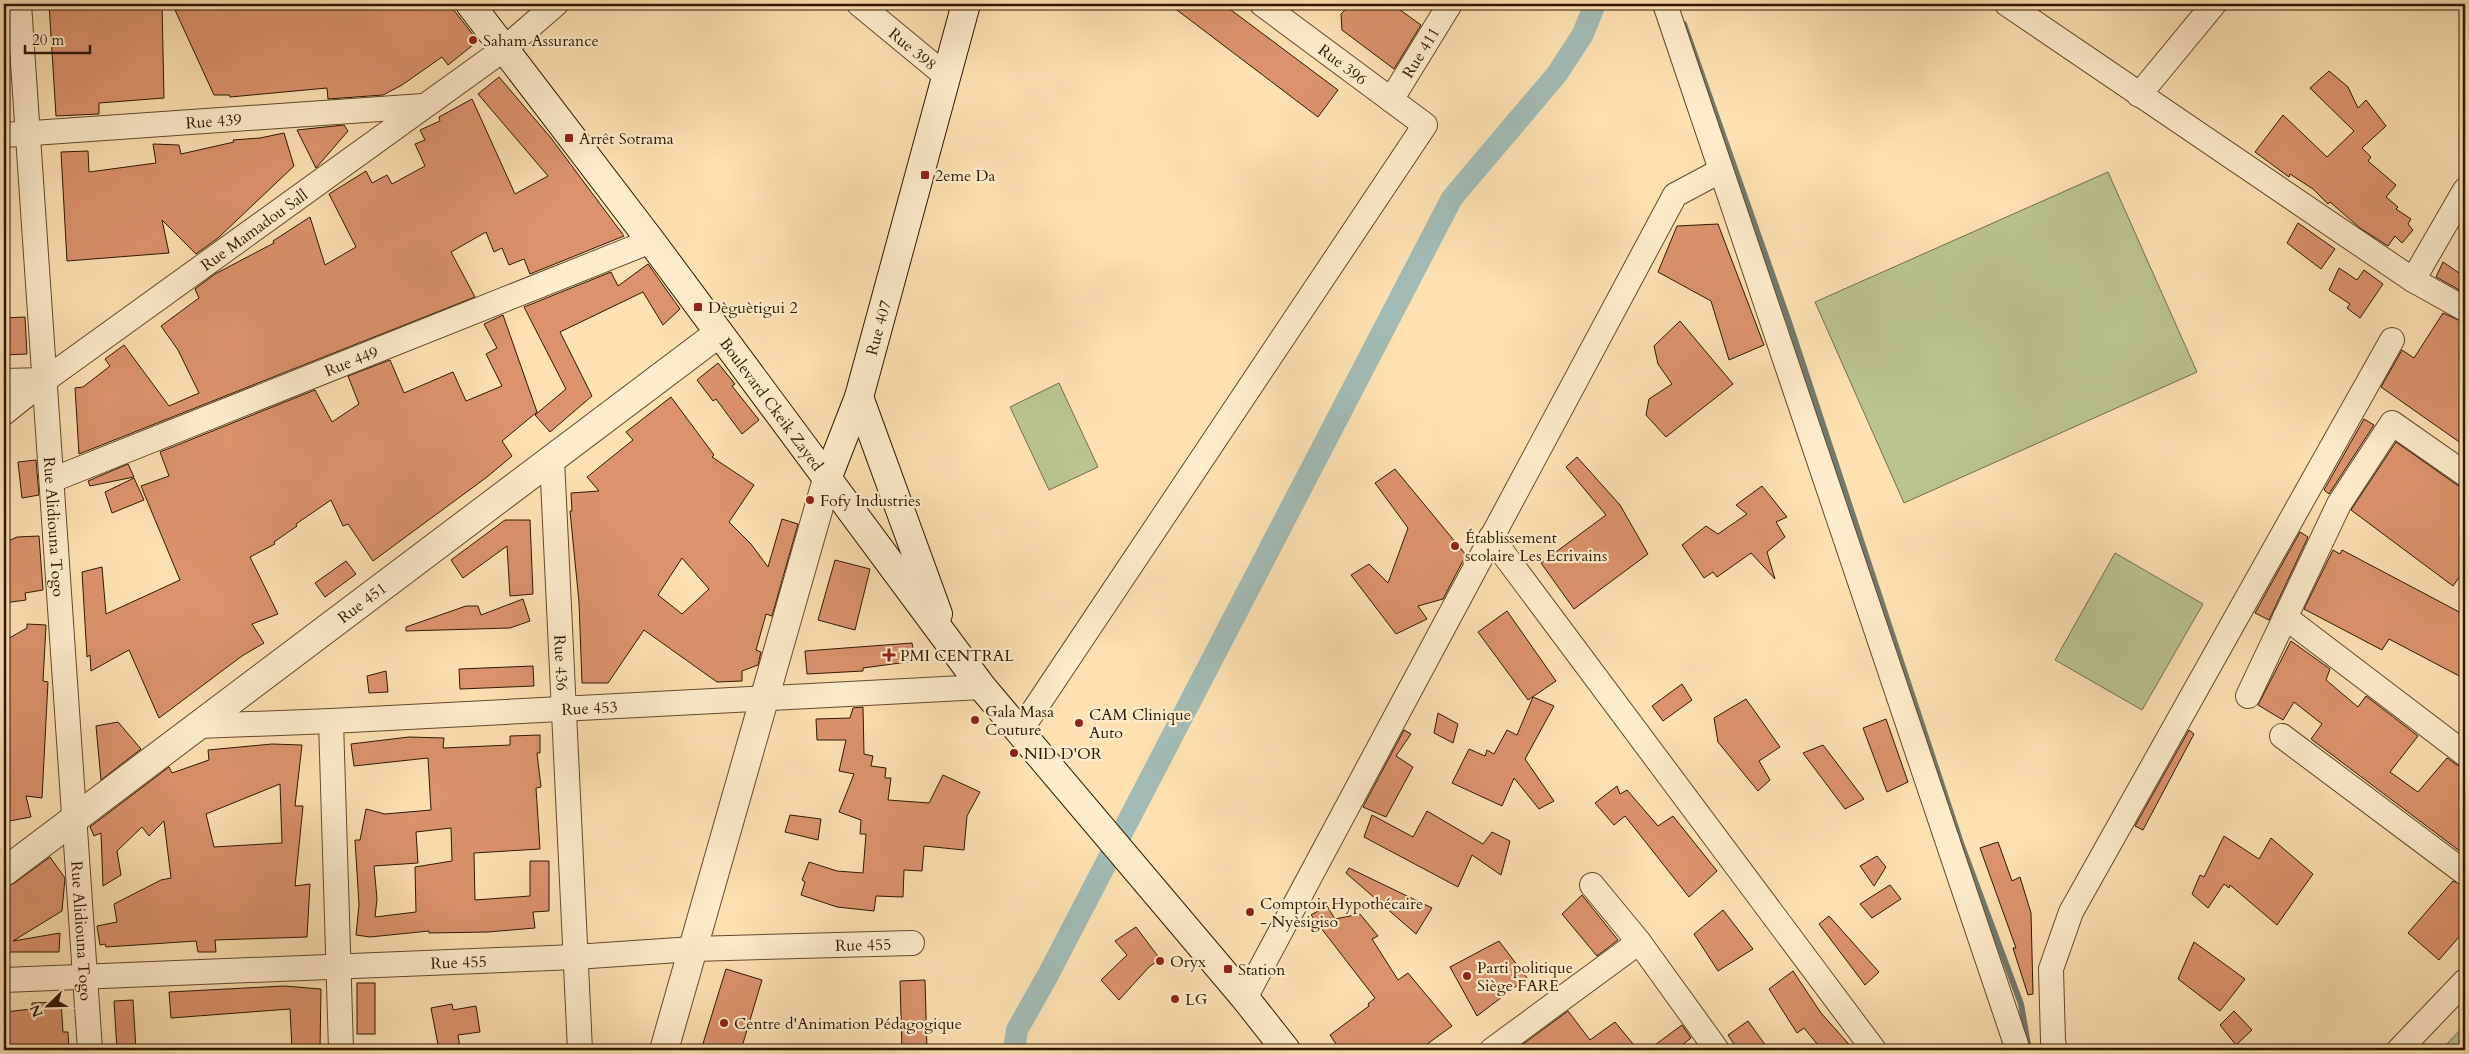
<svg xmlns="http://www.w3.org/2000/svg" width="2469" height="1054" font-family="Cardo,serif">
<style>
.green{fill:#bac48f;stroke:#746e48}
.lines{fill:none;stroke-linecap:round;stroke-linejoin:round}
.stream{stroke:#737a6d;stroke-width:6}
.canal{stroke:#a2bbb5;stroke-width:22}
.building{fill:#dc936d;stroke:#2d1800;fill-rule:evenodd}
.minor-casing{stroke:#614a2c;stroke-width:26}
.tertiary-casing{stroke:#614a2c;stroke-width:30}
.secondary-casing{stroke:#2d1800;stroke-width:30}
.minor{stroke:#feeccc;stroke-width:24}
.tertiary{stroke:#feeccc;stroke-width:28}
.secondary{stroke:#feeccc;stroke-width:28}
.poi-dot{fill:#8f2418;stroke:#feeccc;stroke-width:2}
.labels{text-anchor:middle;stroke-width:4.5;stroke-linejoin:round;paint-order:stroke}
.poi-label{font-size:16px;fill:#2d1800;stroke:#feeccc;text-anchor:start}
.street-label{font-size:16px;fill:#2d1800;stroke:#feeccc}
</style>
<rect width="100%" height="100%" fill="#fde1b1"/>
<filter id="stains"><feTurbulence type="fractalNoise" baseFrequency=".004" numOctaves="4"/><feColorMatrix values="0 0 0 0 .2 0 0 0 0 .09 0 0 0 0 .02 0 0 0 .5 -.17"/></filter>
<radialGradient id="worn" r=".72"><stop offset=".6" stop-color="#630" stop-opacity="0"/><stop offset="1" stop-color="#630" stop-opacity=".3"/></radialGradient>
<g class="green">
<polygon points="2108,172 2197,372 1904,503 1815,302"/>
<polygon points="1059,383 1098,467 1049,490 1010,407"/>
<polygon points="2115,553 2203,604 2142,710 2055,660"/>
<polygon points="2465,1025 2465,1050 2441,1050"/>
</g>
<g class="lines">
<polyline class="stream" points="1684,24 1789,322 1961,843 2021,1004 2029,1050"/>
<polyline class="canal" points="1014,1050 1017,1030 1048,975 1452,198 1557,74 1583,34 1595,4"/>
</g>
<g class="building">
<polygon points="49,4 124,6 162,4 164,98 99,103 99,114 56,116"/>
<polygon points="239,4 264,4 265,7 279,4 449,4 478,41 448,65 442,57 402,85 383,95 328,99 327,88 230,97 229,95 214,95 175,10 233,6"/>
<polygon points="1169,4 1223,4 1338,90 1318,117"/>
<polygon points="1351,4 1392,4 1421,25 1394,69 1342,30 1341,14"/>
<polygon points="2329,71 2348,87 2358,108 2366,100 2386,126 2362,148 2371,157 2368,161 2396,185 2386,197 2398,207 2396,209 2411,219 2408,224 2413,230 2402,243 2395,236 2388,246 2360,228 2330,202 2328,204 2313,189 2290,174 2289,177 2255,152 2283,115 2327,157 2354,131 2310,88"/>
<polygon points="499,77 551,138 624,236 530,274 524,259 509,265 502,248 494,252 486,232 451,252 475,297 79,454 75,388 83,387 110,366 105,359 124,345 169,406 199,393 178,350 161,326 199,298 195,289 215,274 274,243 273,241 310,217 325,265 356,247 329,194 366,171 372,183 387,175 392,184 425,166 415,144 425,140 420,130 440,121 439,117 472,99 515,194 548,176 478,94"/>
<polygon points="344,125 348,131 316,168 297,130"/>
<polygon points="284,133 294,166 218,238 196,254 162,220 169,253 67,261 61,152 88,151 89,172 156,163 153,144 179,145 181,154 234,142 233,140 260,138"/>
<polygon points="2298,223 2335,249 2321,269 2287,243"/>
<polygon points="1718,224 1764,345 1729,360 1711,301 1658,272 1677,226"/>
<polygon points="2443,262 2465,277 2465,293 2436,277"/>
<polygon points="648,264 680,309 663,325 643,292 560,332 592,396 550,432 535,415 566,389 524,307 611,272 618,286"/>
<polygon points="2339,268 2357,280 2364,270 2383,284 2360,318 2347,308 2350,304 2329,290"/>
<polygon points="2443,313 2465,323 2465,446 2381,387 2402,350 2414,358"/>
<polygon points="503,315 537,412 502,441 512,456 487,477 373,561 348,524 343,526 331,500 296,524 297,526 274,542 275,544 250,557 278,614 252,624 264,643 242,656 159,718 129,650 91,671 90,655 87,657 82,572 102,567 106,614 180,580 141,486 169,476 160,452 315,390 332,422 359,404 348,376 390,360 404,393 453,372 466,401 502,386 486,354 497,348 484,324"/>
<polygon points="25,317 27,354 4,355 4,318"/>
<polygon points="1680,321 1733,384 1666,437 1646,415 1649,399 1672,384 1658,364 1654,346"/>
<polygon points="718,363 735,384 732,386 759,420 742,434 716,399 713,401 697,380"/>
<path d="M671,397L714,455L712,457L754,485L729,522L751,544L768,567L782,519L798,524L772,616L766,614L756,650L761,652L758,665L742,671V681L717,682L644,630L608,683H582L579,602L570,511H572L571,493L599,491L587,477L633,440L626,432ZM682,558L709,589L682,614L658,595Z"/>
<polygon points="2364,419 2374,425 2329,494 2324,490"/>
<polygon points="2396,442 2457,485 2465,488 2465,569 2453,586 2351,510"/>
<polygon points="1577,457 1620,505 1648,554 1574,609 1541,563 1606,515 1566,467"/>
<polygon points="36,460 39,495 22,498 18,462"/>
<polygon points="128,464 134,477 90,486 88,481"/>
<polygon points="1395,469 1466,555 1443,599 1418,606 1427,619 1396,634 1351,575 1369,564 1388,583 1408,528 1375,483"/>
<polygon points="134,478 144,500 112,513 105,492"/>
<polygon points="1762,486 1787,517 1776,522 1785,537 1767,552 1775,579 1751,553 1717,577 1713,572 1704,578 1682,545 1706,526 1718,534 1747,514 1736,505"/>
<polygon points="505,520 530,520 533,594 510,596 507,546 463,578 451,560"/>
<polygon points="2300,532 2308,537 2269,620 2255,613"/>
<polygon points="39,536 43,590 25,593 26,600 4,603 4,543 17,537"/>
<polygon points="2333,550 2340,554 2342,550 2465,615 2465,679 2389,639 2382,650 2304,609"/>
<polygon points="835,560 870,569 855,630 818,620"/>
<polygon points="346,561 356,574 325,597 315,583"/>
<polygon points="523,599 530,621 510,628 406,631 406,627 466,606 478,606 481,615"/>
<polygon points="1507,611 1556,681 1528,700 1478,632"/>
<polygon points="27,624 46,625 43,681 48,682 42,798 26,796 31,817 4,822 4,641 27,628"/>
<polygon points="2291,641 2330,669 2326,680 2358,707 2366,696 2418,736 2390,772 2418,792 2447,758 2457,765 2465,767 2465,855 2311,739 2322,724 2294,702 2283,720 2258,705"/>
<polygon points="912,643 915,661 863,668 863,671 807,674 805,651"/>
<polygon points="533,666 534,686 460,689 459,669"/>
<polygon points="386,671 388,692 369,693 367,676"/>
<polygon points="1682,684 1692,700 1663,721 1652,706"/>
<polygon points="1533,697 1554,706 1525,759 1554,801 1539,809 1514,778 1502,806 1452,783 1469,749 1485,756 1487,750 1494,754 1507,730 1517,735"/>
<polygon points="1746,699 1780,747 1759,761 1770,780 1758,791 1718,742 1714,718"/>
<polygon points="863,707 864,754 873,756 871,766 886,768 885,778 891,778 888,800 929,803 943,775 980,792 967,816 964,850 924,846 922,871 904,870 903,897 876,896 874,911 837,907 801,895 805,882 802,880 809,862 837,871 863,873 866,834 860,834 861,820 839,812 854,774 839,771 846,740 817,740 816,719 850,718 853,708"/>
<polygon points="1438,713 1458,724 1453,743 1434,733"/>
<polygon points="1886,719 1908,782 1887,792 1863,728"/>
<polygon points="118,722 141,749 101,780 96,726"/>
<polygon points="1404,730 1411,734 1396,756 1413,767 1386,817 1363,807"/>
<polygon points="2189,730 2194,734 2143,830 2135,826"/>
<path d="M540,735V753H537L541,787L536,788L540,849L474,853L475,900L530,896V861H549V911L533,912L535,928L488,932L429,933V931L370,937L356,935L359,905L355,840H360L366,809L385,814L431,810L428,758L354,766L351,744L409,737L444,738L443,748L510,745V736ZM451,828L452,861L415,867L416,912L375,917L377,899L374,866L418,863L416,832Z"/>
<path d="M272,744L302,745L295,806H303L295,886L310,884L307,937L215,940L216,952H198L196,941L106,947L105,944L100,945L97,926L117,922L114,904L161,880L171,878L164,821L149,836L142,827L117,851L121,875L103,886L101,833L94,836L90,827L169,767L172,773L209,760L208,750ZM280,784L282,843L214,847L206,814Z"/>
<polygon points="1823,745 1864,799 1845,809 1803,753"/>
<polygon points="1617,786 1620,794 1627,790 1658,826 1673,816 1717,871 1689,897 1625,816 1614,825 1595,803"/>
<polygon points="1427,811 1483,844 1492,832 1510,841 1501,875 1472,855 1458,887 1364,837 1372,815 1413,837"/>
<polygon points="790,815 821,819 818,840 785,832"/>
<polygon points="2224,836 2259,859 2271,838 2313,874 2277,925 2230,885 2229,888 2224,884 2208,908 2192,894 2200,875 2204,877"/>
<polygon points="1998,842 2012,881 2020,877 2031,913 2033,994 2028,995 2013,948 2016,948 1980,848"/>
<polygon points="1877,856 1886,867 1874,886 1860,866"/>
<polygon points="50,857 65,878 62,911 13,941 60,933 59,952 4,952 4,887 13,884"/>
<polygon points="1349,868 1432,908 1416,934 1346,873"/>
<polygon points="2453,881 2465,886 2465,930 2439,960 2408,933"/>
<polygon points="1890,885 1901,899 1872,918 1860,904"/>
<polygon points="1582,895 1618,940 1597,956 1562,914"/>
<polygon points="1327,906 1335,919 1360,914 1378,936 1372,939 1398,980 1408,973 1452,1026 1419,1050 1340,1050 1330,1035 1369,1006 1368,1004 1375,998 1311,915"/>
<polygon points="1723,910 1753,949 1718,971 1694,934"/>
<polygon points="1829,916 1879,972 1865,985 1819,924"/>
<polygon points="1136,927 1160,959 1149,967 1119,1000 1101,980 1127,955 1115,941"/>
<polygon points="1499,941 1527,978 1477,1016 1450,967"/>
<polygon points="2194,942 2245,979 2220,1011 2178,979"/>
<polygon points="726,969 762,980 741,1050 701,1050"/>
<polygon points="1793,971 1821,1013 1854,1050 1822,1050 1804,1028 1797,1033 1769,989"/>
<polygon points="925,980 927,1050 902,1050 900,981"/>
<rect x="357" y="983" width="18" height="51"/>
<polygon points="284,986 321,989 320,1050 292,1050 290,1009 171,1018 169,992"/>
<polygon points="133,1000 136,1050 117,1050 114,1001"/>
<polygon points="61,1002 63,1032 68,1032 69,1050 4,1050 4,1012 32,1009 32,1003"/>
<polygon points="452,1004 453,1010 476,1006 480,1032 458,1035 460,1048 439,1050 431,1008"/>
<polygon points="1568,1011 1590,1040 1615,1022 1638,1050 1515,1050"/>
<polygon points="2234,1011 2252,1030 2236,1045 2220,1025"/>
<polygon points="1748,1021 1769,1050 1738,1050 1728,1035"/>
<polygon points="1682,1025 1691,1038 1676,1050 1648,1050"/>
</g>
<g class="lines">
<defs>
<g id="minor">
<path id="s1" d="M19,4L90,1050"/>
<path id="s2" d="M859,4L945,75"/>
<polyline points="1665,4 2016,1044"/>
<polyline points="2007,4 2413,280 2465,309"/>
<polyline points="2139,95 2214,4"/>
<path id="s3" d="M1391,100L1450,4"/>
<path id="s4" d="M4,135L423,106"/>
<polyline points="2413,280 2465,190"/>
<polyline points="4,381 45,380"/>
<path id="s5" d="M4,413L45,380L504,49L556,4"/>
<path id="s6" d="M552,459L580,1050"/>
<path id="s7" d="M52,480L651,241"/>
<polyline points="1491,537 1874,1050"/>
<polyline points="2285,617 2465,754"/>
<polyline points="2248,696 2339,504 2392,423 2465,474"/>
<polyline points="331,721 341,1050"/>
<path id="s8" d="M198,726L331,721L982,687"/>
<polyline points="1020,731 1425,125 1262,4"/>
<polyline points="2282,736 2465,873"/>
<polyline points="1592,885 1639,942 1717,1050"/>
<path id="s9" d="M4,980L575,957L693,949L912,943"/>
<polyline points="1245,998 1675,195 1720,171"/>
<polyline points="1492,1050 1639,942"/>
<polyline points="2055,1050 2053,1041 2051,969 2071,912 2392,340"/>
<polyline points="2399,1050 2465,981"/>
</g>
<g id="tertiary">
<path id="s10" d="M4,872L719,333"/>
<polyline points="664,1050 827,479"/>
</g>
<g id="secondary">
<path id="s11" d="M470,4L651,241L982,687L1245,998L1286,1050"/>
<polyline points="859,397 938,614"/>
<path id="s12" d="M827,479L859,397L966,4"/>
</g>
</defs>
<use href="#minor" class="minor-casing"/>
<use href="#tertiary" class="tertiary-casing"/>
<use href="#secondary" class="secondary-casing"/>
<use href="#minor" class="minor"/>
<use href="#tertiary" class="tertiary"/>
<use href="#secondary" class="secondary"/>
</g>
<g class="poi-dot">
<circle cx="473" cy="40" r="5"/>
<rect x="564" y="133" width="10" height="10" rx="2.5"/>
<rect x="920" y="170" width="10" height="10" rx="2.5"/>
<rect x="693" y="302" width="10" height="10" rx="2.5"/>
<circle cx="810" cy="500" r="5"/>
<circle cx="1455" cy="546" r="5"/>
<path d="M886.5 647.5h5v5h5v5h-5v5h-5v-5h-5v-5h5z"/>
<circle cx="975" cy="720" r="5"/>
<circle cx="1079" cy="723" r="5"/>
<circle cx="1014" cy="753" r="5"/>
<circle cx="1250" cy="912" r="5"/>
<circle cx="1160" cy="961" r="5"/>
<rect x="1223" y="964" width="10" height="10" rx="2.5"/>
<circle cx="1467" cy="976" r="5"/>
<circle cx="1175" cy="999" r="5"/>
<circle cx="724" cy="1023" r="5"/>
</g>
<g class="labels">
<g class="poi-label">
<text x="483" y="46">Saham Assurance</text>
<text x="579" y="144">Arrêt Sotrama</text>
<text x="935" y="181">2eme Da</text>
<text x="708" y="313">Dèguètigui 2</text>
<text x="820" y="506">Fofy Industries</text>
<text x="1465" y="543">Établissement<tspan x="1465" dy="18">scolaire Les Ecrivains</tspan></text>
<text x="900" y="661">PMI CENTRAL</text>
<text x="985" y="717">Gala Masa<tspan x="985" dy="18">Couture</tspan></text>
<text x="1089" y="720">CAM Clinique<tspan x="1089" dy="18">Auto</tspan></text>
<text x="1024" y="759">NID D'OR</text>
<text x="1260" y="909">Comptoir Hypothécaire<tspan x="1260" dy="18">- Nyèsigiso</tspan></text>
<text x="1170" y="967">Oryx</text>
<text x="1477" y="973">Parti politique<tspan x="1477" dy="18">Siège FARE</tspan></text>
<text x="1238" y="975">Station</text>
<text x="1185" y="1005">LG</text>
<text x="734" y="1029">Centre d'Animation Pédagogique</text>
</g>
<g class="street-label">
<text dy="6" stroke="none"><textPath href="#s2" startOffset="70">Rue 398</textPath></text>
<text dy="6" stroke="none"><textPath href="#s3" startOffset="56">Rue 411</textPath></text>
<text transform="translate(1343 64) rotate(37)" y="6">Rue 396</text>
<text dy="6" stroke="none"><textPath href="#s4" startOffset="210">Rue 439</textPath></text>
<text dy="6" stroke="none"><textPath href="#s5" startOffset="310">Rue Mamadou Sall</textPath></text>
<text dy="6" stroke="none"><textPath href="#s12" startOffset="160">Rue 407</textPath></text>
<text dy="6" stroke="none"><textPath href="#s7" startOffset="322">Rue 449</textPath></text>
<text dy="6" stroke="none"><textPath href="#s11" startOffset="501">Boulevard Ckeik Zayed</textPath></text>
<text dy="6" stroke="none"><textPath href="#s1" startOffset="524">Rue Alidiouna Togo</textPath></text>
<text dy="6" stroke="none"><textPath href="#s10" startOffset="448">Rue 451</textPath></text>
<text dy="6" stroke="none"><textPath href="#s6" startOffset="204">Rue 436</textPath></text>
<text dy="6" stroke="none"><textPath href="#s8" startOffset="392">Rue 453</textPath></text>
<text dy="6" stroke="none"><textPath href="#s1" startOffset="929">Rue Alidiouna Togo</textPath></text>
<text dy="6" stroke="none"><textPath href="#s9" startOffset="860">Rue 455</textPath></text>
<text dy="6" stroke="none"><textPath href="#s9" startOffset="455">Rue 455</textPath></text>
</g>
</g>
<rect width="2469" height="1054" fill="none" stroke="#fde1b1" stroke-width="20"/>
<rect x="5" y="5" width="2459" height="1044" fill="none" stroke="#2d1800" stroke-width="2.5"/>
<rect x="10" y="10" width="2449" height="1034" fill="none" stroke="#2d1800"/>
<g transform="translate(48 1006) rotate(247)" stroke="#feeccc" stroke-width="4" paint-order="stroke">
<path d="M0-4L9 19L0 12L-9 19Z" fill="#2d1800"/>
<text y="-8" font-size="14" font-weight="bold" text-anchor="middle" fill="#2d1800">N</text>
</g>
<path d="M25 45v8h65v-8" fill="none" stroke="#2d1800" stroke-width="2.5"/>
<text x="32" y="45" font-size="15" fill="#2d1800" stroke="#feeccc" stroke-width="4" paint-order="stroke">20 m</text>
<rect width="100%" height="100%" filter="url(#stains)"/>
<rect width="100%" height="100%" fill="url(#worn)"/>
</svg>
